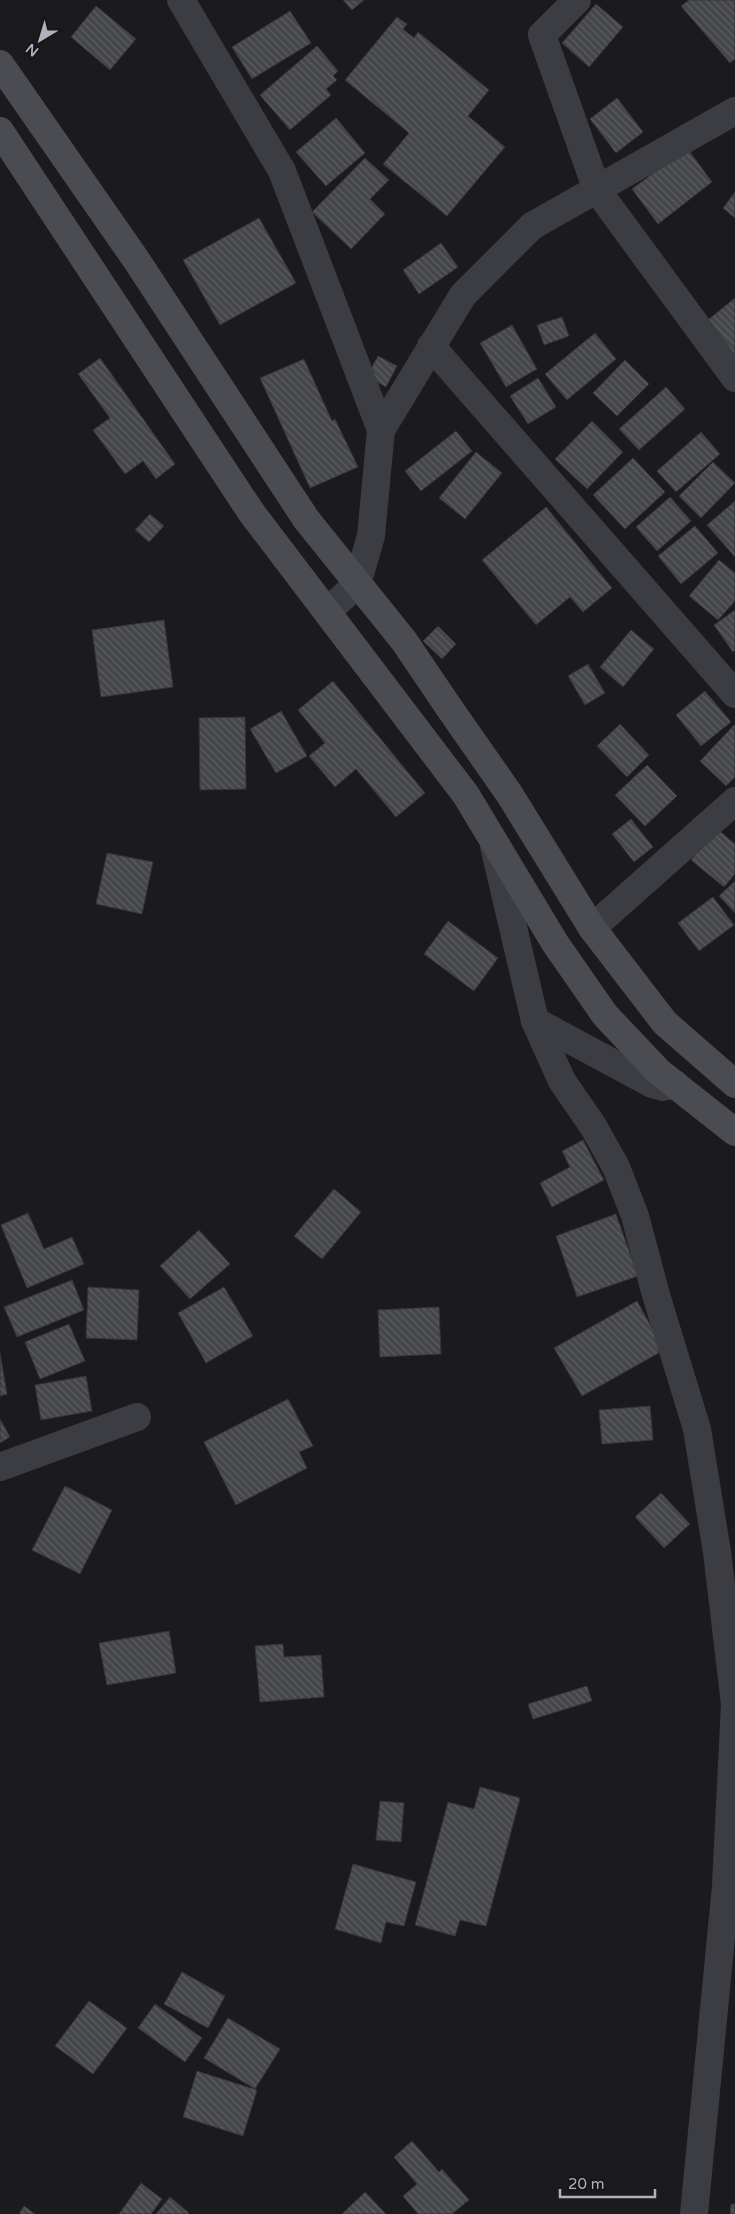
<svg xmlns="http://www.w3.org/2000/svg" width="735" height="2214" font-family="'Varela Round',sans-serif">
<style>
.building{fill:url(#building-back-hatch);stroke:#353539}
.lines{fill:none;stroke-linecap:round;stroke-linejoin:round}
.minor{stroke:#3c3d42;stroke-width:28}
.secondary{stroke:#4a4c52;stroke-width:28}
</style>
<defs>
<pattern id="building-back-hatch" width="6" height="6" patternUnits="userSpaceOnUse" patternTransform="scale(1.25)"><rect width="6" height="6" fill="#45464a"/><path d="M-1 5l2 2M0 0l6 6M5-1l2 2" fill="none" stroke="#5d5e62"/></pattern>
</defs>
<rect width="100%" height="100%" fill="#1b1b1d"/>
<g class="building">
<polygon points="343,0 364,0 352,10"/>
<polygon points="689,0 735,0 735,59 730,63 681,6"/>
<polygon points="596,4 623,27 589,67 562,43"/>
<polygon points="96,6 136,39 110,70 71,37"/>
<polygon points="290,11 311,43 252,79 232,47"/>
<polygon points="397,17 407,24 403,29 414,38 418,32 489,90 468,116 505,147 447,216 383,164 409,133 345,80"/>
<polygon points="317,46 338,71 333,76 337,80 326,89 331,95 290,130 260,95"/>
<polygon points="617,98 643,132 616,153 590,119"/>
<polygon points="336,118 365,153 326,186 296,152"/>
<polygon points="687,148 712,182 658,224 632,189"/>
<polygon points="365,158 389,180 370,199 385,214 351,249 312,212"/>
<polygon points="735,192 735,218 723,208"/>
<polygon points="259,218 296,283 220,325 183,260"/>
<polygon points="441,243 458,267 419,294 403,270"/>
<polygon points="735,298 735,370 699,327"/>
<polygon points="562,317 569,336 544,345 537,325"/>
<polygon points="512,325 537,369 506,387 480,343"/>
<polygon points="595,333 616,359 567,400 545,374"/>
<polygon points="378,356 397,366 386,387 367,376"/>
<polygon points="100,358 175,464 156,479 143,461 125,474 93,430 110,418 78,374"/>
<polygon points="304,359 332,421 335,419 358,467 310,488 260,378"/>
<polygon points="625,360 649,384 617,416 593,393"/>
<polygon points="538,378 556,407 528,424 510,396"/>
<polygon points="666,387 685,409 639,450 619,429"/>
<polygon points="592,421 623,452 587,489 555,459"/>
<polygon points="456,431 472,451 421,491 405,471"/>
<polygon points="701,432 720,454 676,492 657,471"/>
<polygon points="476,452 502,473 465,519 439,498"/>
<polygon points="633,458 665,492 625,529 593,495"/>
<polygon points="713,462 735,483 701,518 679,496"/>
<polygon points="670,497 691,521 657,551 636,527"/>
<polygon points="735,501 735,557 707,525"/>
<polygon points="546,507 612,588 583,612 570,597 536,625 482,560"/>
<polygon points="150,514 164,526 149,542 135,530"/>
<polygon points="695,526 718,553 681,584 658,556"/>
<polygon points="719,560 735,573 735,601 718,620 689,596"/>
<polygon points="735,610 735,650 733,652 714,625"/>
<polygon points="164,620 173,687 101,697 92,630"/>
<polygon points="438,626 456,644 442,659 423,641"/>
<polygon points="631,630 654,649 623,687 600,667"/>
<polygon points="588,664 605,693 585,705 568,676"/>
<polygon points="333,681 425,793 396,817 356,769 335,787 309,756 325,743 298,710"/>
<polygon points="705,691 731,722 701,746 676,715"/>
<polygon points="281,711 307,756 276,773 250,729"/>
<polygon points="245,717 246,789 200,790 199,718"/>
<polygon points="620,724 649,755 627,777 597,746"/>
<polygon points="735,724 735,777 726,786 700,761"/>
<polygon points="647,765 677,796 645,826 615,795"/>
<polygon points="631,819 653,847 634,862 612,834"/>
<polygon points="717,829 735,844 735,874 724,887 691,860"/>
<polygon points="107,853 153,862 142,914 96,904"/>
<polygon points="735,881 735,913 719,896"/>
<polygon points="713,897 734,925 699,951 678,923"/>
<polygon points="448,921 498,958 474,991 424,954"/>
<polygon points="583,1140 604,1180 552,1207 540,1183 570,1167 562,1151"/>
<polygon points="334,1189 361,1212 322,1259 294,1236"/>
<polygon points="28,1213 44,1249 72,1237 84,1264 27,1288 1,1225"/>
<polygon points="616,1214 638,1276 577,1297 556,1236"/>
<polygon points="199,1230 230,1264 190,1299 160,1266"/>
<polygon points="72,1280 84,1310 17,1337 4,1307"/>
<polygon points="88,1287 139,1290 137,1340 86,1338"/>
<polygon points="224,1287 253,1336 206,1363 178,1313"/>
<polygon points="637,1301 664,1350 582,1396 554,1348"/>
<polygon points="439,1307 441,1354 380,1357 378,1310"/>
<polygon points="69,1324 85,1361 40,1379 25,1342"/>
<polygon points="0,1353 7,1394 0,1396"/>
<polygon points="86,1376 92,1411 41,1420 35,1385"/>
<polygon points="288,1399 313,1446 299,1452 307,1468 236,1505 204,1442"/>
<polygon points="650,1406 653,1440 602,1444 599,1410"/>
<polygon points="0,1419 10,1437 0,1443"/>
<polygon points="65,1486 112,1510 80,1574 32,1550"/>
<polygon points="661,1493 690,1524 664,1548 635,1517"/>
<polygon points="169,1631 176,1673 107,1685 99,1643"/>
<polygon points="283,1644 284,1657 321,1655 324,1697 260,1702 255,1646"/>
<polygon points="587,1686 592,1701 533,1719 528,1704"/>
<polygon points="480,1787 520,1798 486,1926 460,1920 455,1936 415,1925 448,1802 474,1809"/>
<polygon points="380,1801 404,1803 401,1842 376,1840"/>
<polygon points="353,1864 416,1882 404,1926 386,1922 381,1943 335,1929"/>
<polygon points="182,1972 225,1996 208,2028 164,2004"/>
<polygon points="89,2001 127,2028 93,2074 55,2046"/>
<polygon points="155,2004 202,2038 185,2062 138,2028"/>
<polygon points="228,2018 280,2049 255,2089 204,2058"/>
<polygon points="197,2071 257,2090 243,2136 183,2117"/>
<polygon points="412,2141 439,2172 442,2169 469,2200 452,2214 418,2214 403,2196 417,2184 394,2157"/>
<polygon points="141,2183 162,2199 151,2214 119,2214"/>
<polygon points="365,2192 386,2214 342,2214"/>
<polygon points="170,2197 189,2213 188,2214 156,2214"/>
<polygon points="731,2204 735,2204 735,2214 730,2214"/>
<polygon points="24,2206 35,2214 19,2214"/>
</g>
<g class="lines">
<g class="minor">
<polyline points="181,0 282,171 381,430"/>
<polyline points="577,0 542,35 597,190 735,378"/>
<polyline points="431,346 735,694"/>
<polyline points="328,611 357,584 371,536 381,430 463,295 532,226 735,111"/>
<polyline points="494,846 535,1021 562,1081 593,1126 616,1167 635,1216 656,1295 697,1429 717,1552 735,1704 726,1886 694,2214"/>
<polyline points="592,928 735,801"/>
<polyline points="535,1021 652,1084 663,1087 675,1084"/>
<polyline points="0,1467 137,1417"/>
</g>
<g class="secondary">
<polyline points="0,64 137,261 306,519 404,641 450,709 510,795 592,928 665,1023 735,1084"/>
<polyline points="0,131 251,512 466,795 555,943 605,1015 659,1072 735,1132"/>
</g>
</g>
<g transform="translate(40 40) rotate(218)" stroke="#161618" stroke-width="4" paint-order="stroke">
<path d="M0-4L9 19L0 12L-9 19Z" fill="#aeb2bc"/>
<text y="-8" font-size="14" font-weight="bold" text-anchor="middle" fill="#aeb2bc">N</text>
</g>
<path d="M560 2189v8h95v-8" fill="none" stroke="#aeb2bc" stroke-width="2.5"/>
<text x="568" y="2189" font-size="15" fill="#aeb2bc" stroke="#161618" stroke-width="4" paint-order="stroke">20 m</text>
</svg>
